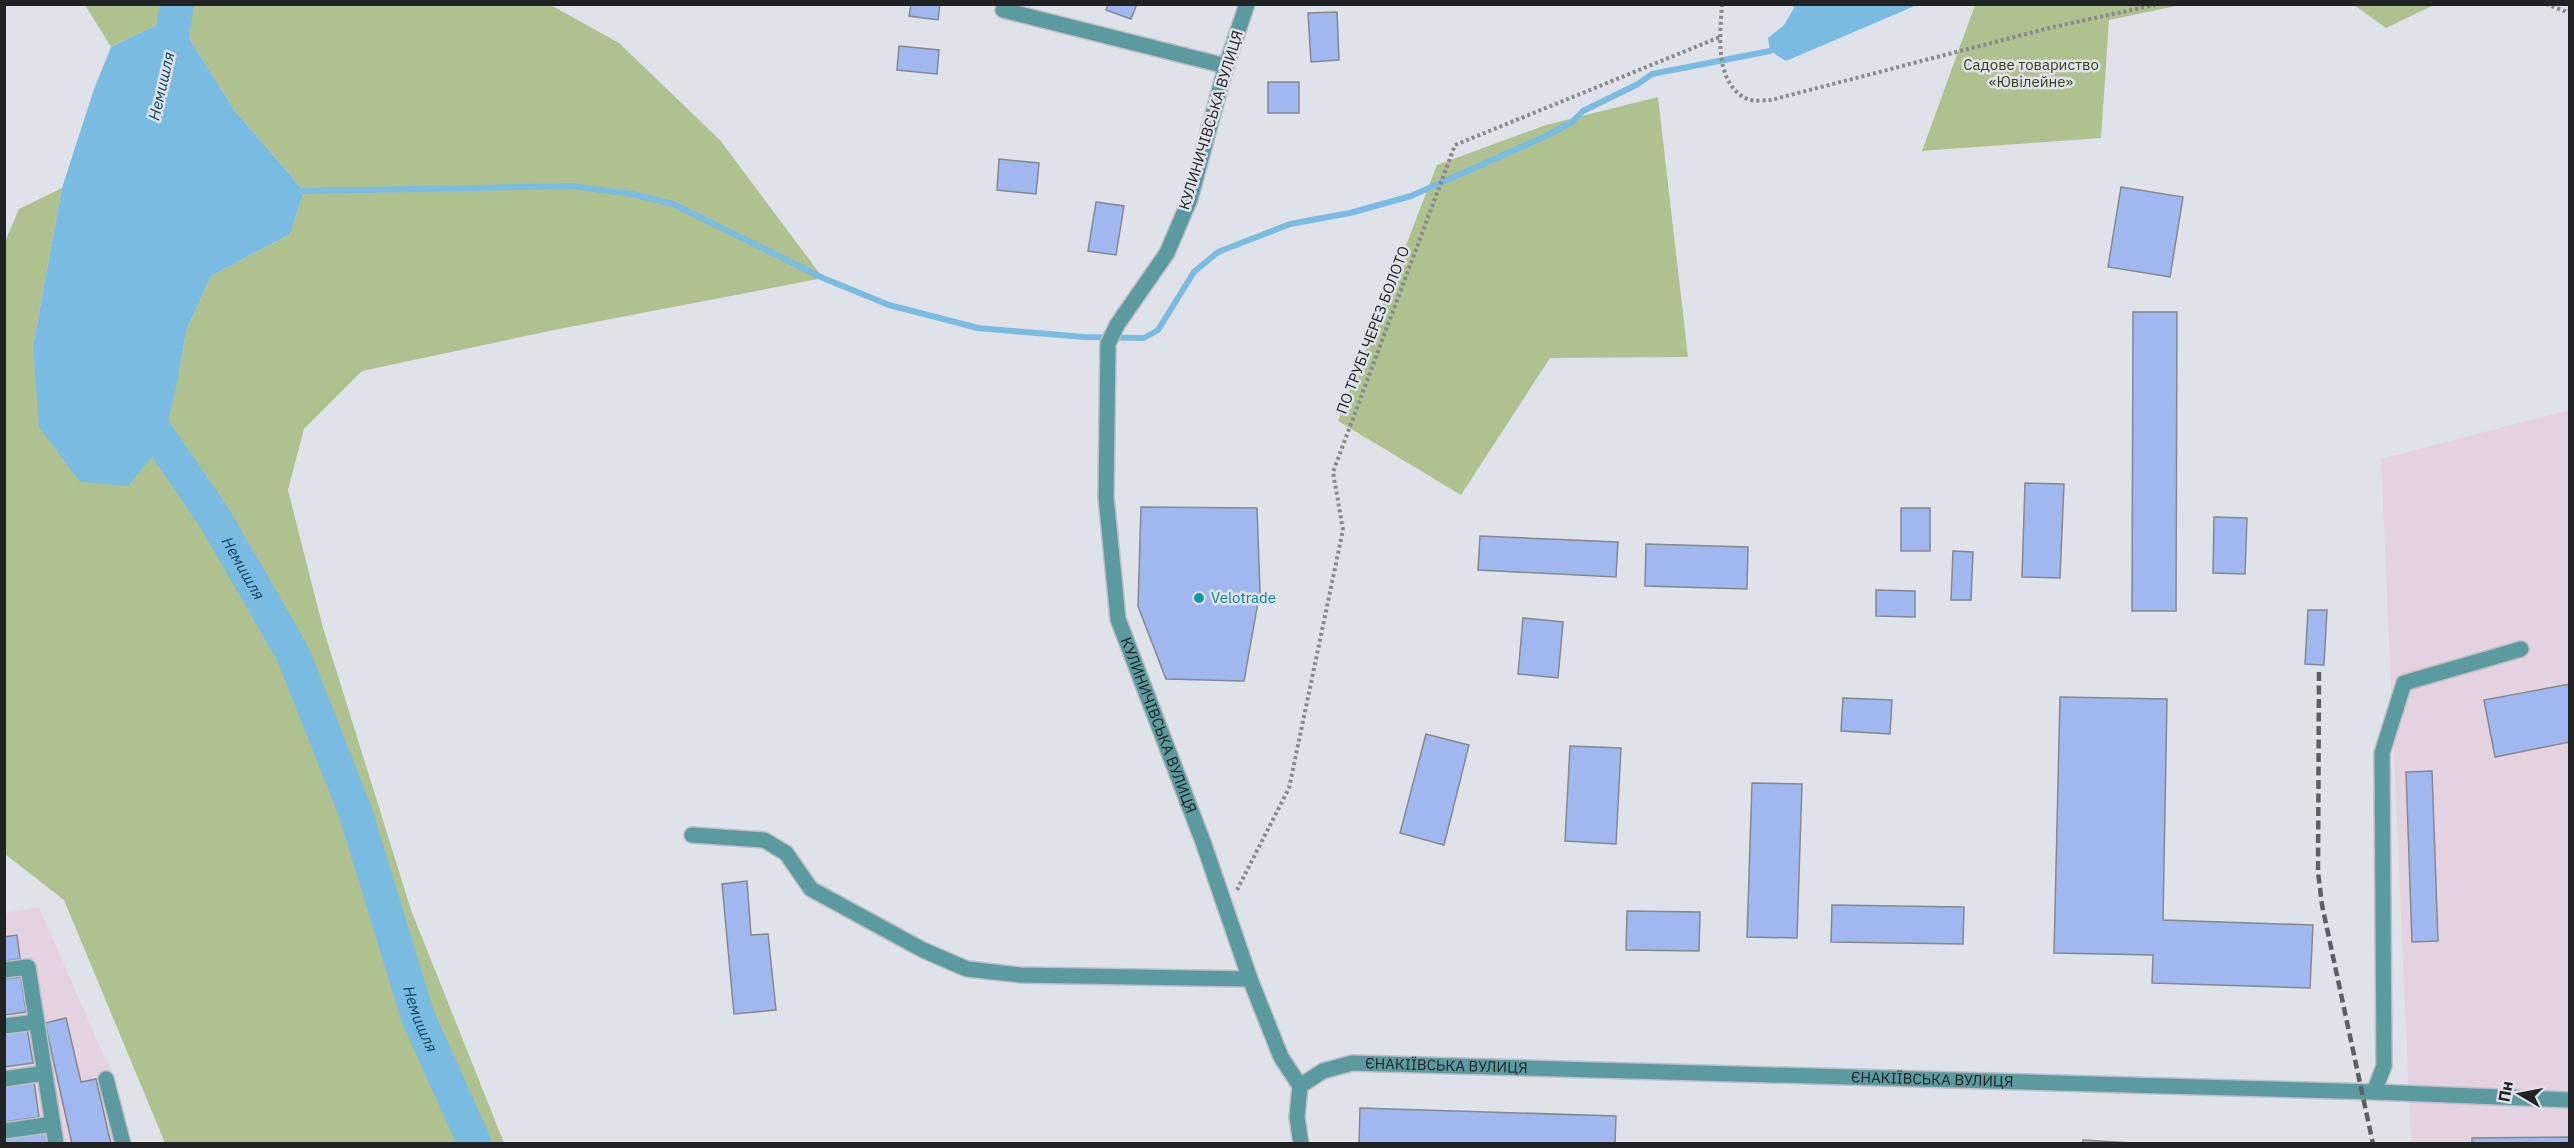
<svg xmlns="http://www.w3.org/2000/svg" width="2574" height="1148" font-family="'IBM Plex Sans',sans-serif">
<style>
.industrial{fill:#e5d2e1}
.green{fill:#b0c190}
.water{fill:#7abbe2}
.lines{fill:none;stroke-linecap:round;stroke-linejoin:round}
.stream{stroke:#7abbe2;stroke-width:6}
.river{stroke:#7abbe2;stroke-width:34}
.building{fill:#a0b7f0;stroke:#85888e;stroke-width:1.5}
.minor-casing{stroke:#bebfc6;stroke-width:18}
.path{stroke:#87898d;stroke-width:4;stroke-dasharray:3 3;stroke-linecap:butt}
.minor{stroke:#5b9ba0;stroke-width:15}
.rail{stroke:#5d5f62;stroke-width:4.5;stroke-dasharray:9 4.5;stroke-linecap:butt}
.culture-dot{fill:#0f9aa8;stroke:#e0e2e9;stroke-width:2}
.labels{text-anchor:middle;stroke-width:5;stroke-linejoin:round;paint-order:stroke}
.park-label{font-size:15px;fill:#354316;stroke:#e0e2e9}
.street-label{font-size:15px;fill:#212224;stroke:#e0e2e9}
.culture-label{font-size:15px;fill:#0d838f;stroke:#e0e2e9;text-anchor:start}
.water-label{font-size:16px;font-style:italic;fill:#10455f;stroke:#e0e2e9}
</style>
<rect width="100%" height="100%" fill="#e0e2e9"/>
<g class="industrial">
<polygon points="2569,410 2569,1143 2411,1143 2381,459"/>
<polygon points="39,907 114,1079 130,1143 5,1144 5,913"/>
</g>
<g class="green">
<polygon points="549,4 619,43 720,140 823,278 554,330 362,371 304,429 288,490 323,628 411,910 504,1143 165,1143 64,900 5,854 4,244 19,209 62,188 33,346 179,374 186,331 211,276 290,234 304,191 235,111 175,16 111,47 85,5"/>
<polygon points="1975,5 1975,4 2181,5 2109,20 2101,138 1922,151"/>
<polygon points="2354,5 2434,5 2386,28"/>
<polygon points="1658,97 1688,357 1550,358 1461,495 1338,421 1437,165 1546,125"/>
</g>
<g class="water">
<polygon points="1792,5 1917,5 1786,61 1770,51 1768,38 1784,25 1794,8"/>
<polygon points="175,16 235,111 304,191 290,234 211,276 186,331 179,374 163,443 128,486 80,482 39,427 33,346 62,188 94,89 111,47"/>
</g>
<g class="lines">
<polyline class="stream" points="304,191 571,186 632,194 673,204 823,278 889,305 978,328 1084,337 1144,338 1158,330 1194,272 1218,252 1290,224 1350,213 1411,196 1546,136 1572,122 1583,111 1638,84 1652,74 1770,51"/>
<g class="river">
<polyline points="168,61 177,4"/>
<path id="s1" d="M137,405L214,517L293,654L355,811L418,1017L475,1144"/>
</g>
</g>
<g class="building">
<polygon points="911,4 940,4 938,20 909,16"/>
<polygon points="1108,4 1137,4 1131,19 1106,10"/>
<polygon points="1337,12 1339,60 1311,62 1308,13"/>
<polygon points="899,46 939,50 937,74 897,70"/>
<rect x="1268" y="82" width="31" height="31"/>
<polygon points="999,159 1039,163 1036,194 997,190"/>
<polygon points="2121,187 2183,197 2170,277 2108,267"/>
<polygon points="1096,202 1124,206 1116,255 1088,251"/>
<polygon points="2133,312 2177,312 2176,611 2132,611"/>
<polygon points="2025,483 2064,484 2060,578 2022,577"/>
<polygon points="1141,507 1257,508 1260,591 1244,681 1166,679 1138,606"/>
<rect x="1901" y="508" width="29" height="43"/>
<polygon points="2214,517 2247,518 2245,574 2213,573"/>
<polygon points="1480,536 1618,542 1616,577 1478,570"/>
<polygon points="1646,544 1748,547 1747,589 1645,586"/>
<polygon points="1953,551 1973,552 1971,600 1951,600"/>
<polygon points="1876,590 1915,591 1915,617 1876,616"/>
<polygon points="2308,610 2327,610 2324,665 2305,664"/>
<polygon points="1523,618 1563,622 1558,678 1518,674"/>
<polygon points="2570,684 2570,742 2495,757 2484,700"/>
<polygon points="2060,697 2167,699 2163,920 2313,925 2310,988 2152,983 2153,955 2054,953"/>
<polygon points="1843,698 1892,700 1890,734 1841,731"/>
<polygon points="1426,734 1469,745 1444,845 1400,833"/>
<polygon points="1570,746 1621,748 1616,844 1565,841"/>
<polygon points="2432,771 2438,941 2412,942 2406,772"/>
<polygon points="1752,783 1802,784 1797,938 1747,937"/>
<polygon points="747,881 751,935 768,934 776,1010 734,1014 722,884"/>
<polygon points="1832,905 1964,907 1963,944 1831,942"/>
<polygon points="1627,911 1700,912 1699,951 1626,950"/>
<polygon points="17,935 20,959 4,961 4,937"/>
<polygon points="21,977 26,1012 4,1015 4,979"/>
<polygon points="66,1018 81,1082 96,1079 111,1144 72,1144 45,1023"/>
<polygon points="27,1028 33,1063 4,1067 4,1032"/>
<polygon points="34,1081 39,1117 4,1122 4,1085"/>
<polygon points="1360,1108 1616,1116 1615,1144 1359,1144"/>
<polygon points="48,1130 50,1144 4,1144 4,1137"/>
<polygon points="2570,1137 2570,1144 2472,1144 2472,1138"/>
<polygon points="2083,1140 2147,1144 2083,1144"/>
</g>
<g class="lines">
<defs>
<g id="minor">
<path id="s2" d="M1247,4L1226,66L1190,199L1167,253L1117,325L1108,344L1106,497L1118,619L1203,842L1250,979L1281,1057L1300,1086"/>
<polyline points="1003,10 1226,66"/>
<polyline points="692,835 764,840 786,853 811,889 923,950 967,969 1020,975 1250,979"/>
<polyline points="4,970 28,967 56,1144"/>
<polyline points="4,1026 37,1022"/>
<polyline points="4,1079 45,1073"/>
<polyline points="106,1079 123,1144"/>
<path id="s3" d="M1300,1086L1323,1071L1352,1063L2374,1092L2570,1100"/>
<polyline points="1300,1086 1297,1117 1301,1144"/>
<polyline points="2374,1092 2384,1066 2382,753 2404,683 2521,649"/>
<polyline points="4,1131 53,1124"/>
</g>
</defs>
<use href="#minor" class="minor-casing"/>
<g class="path">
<path d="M1722,4C1720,35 1714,83 1747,99C1754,102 1764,100 1771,100L2049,28L2159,4"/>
<polyline points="2546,4 2567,12 2570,10"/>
<polyline points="1237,890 1289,788 1343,530 1333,472 1455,145 1720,37"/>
</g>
<use href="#minor" class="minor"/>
<polyline class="rail" points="2319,672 2318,872 2322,905 2373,1144"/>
</g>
<circle class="culture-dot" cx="1199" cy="598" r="6"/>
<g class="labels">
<g class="park-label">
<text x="2031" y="70">Садове товариство<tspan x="2031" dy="17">«Ювілейне»</tspan></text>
</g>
<g class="street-label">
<text transform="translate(1211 120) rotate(-73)" y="5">КУЛИНИЧІВСЬКА ВУЛИЦЯ</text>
<text transform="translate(1373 330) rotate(-69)" y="5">ПО ТРУБІ ЧЕРЕЗ БОЛОТО</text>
<text dy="5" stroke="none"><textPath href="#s2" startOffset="760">КУЛИНИЧІВСЬКА ВУЛИЦЯ</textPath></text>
<text dy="5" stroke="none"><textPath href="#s3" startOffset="152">ЄНАКІЇВСЬКА ВУЛИЦЯ</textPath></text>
<text dy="5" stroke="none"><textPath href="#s3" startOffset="638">ЄНАКІЇВСЬКА ВУЛИЦЯ</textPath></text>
</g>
<g class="culture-label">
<text x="1211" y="603">Velotrade</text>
</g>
<g class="water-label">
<text transform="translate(161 86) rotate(-77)" y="6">Немишля</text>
<text dy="6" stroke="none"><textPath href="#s1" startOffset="195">Немишля</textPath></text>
<text dy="6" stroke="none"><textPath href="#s1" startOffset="681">Немишля</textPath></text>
</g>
</g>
<rect width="2574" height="1148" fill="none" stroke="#212224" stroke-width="12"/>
<g transform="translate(2520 1094) rotate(280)" stroke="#e0e2e9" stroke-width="4.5" paint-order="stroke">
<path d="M0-4.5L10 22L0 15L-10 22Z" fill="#212224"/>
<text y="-9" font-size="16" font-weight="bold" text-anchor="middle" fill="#212224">Пн</text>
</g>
</svg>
